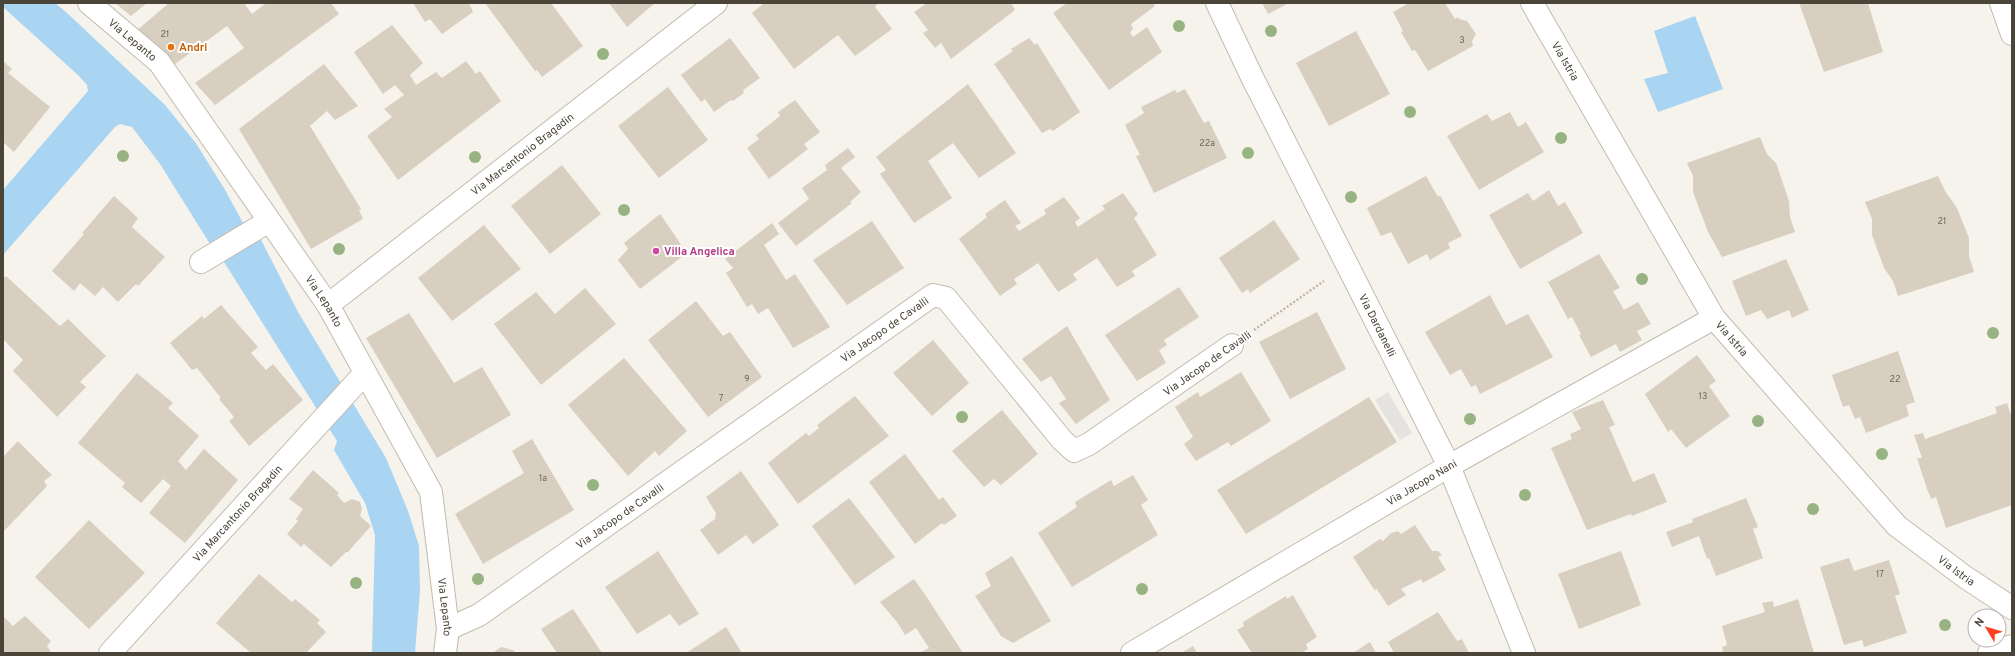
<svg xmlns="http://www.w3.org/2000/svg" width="2015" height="656" font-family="Overpass,sans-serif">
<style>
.parking{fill:#e5e3e0}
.water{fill:#a9d4f2}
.building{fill:#d8cfc1}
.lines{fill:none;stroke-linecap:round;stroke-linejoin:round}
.minor-casing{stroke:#c2bbae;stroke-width:24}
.tertiary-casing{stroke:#c2bbae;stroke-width:24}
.path{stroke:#c4b79f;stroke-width:2.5;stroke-dasharray:2 2;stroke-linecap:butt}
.minor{stroke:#fff;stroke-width:22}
.tertiary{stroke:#fff;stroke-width:22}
.tree{fill:#97b381}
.food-dot{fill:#e8710a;stroke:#fff;stroke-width:1.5}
.hotel-dot{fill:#d1479c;stroke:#fff;stroke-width:1.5}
.labels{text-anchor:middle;stroke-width:4;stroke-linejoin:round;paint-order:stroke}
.number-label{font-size:9px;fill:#6e675b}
.street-label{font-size:11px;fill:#4b4439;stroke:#fff}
.food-label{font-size:11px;font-weight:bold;fill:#c56008;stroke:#fff;text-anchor:start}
.hotel-label{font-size:11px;font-weight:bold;fill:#b23c85;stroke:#fff;text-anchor:start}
</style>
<rect width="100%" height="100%" fill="#f6f3ec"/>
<polygon class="parking" points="1388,392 1412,433 1400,440 1375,400"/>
<g class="water">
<polygon points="3,3 55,3 66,12 165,105 195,142 224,188 243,223 258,234 298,312 386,458 408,511 419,546 420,591 415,653 372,653 375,535 365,503 334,450 337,441 224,262 210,244 160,164 132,127 120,124 115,127 3,255 3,190 88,91 87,85 78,75 3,7"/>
<polygon points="1695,16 1723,89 1658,112 1644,79 1668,73 1654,31"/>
</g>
<g class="building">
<polygon points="115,3 147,3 131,16"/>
<polygon points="169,3 244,3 252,14 266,3 331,3 339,14 215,105 195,83 244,48 227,26 175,64 136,31"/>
<polygon points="413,3 469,3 473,12 442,34 430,19 425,22"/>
<polygon points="485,3 551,3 583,46 542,77 537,70 535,71"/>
<polygon points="609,3 655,3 627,27"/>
<polygon points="764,3 878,3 875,7 892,29 855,56 838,35 794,69 752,13"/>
<polygon points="927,3 1011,3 1015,10 951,59 941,43 935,48 923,33 928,30 914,12"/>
<polygon points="1067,3 1153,3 1155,6 1131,24 1133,29 1130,32 1133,37 1147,27 1162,52 1109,90 1053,13"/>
<polygon points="1262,3 1289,3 1268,14"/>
<polygon points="1409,3 1445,3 1455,19 1458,17 1459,19 1467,21 1476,34 1472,41 1473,46 1428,71 1415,50 1412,51 1401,32 1403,31 1393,12"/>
<polygon points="1799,3 1868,3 1883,52 1824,72"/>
<polygon points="392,25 423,63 410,75 416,85 436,72 442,78 466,61 476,74 480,71 501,101 398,180 367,136 392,117 384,109 404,95 395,85 383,94 354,52"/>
<polygon points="1356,31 1390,94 1329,126 1296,63"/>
<polygon points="730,38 760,78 743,90 744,93 733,101 731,100 714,112 705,99 701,102 681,75"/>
<polygon points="1029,38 1035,45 1037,43 1080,112 1053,131 1050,129 1042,133 994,64 1013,51 1011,49"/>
<polygon points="3,61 12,69 8,73 50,107 14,152 3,142"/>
<polygon points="324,64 358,106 335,120 327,111 310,126 361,209 359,210 363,219 311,249 239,129"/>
<polygon points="968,84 1016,153 979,178 953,143 928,161 952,198 914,223 880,174 886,170 876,157"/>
<polygon points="668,87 708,140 659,178 618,126"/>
<polygon points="1185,89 1204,123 1209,121 1227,158 1154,193 1136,156 1140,155 1125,125 1144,113 1141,107 1175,90 1177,93"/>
<polygon points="795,100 820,132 804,144 808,149 769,179 747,148 759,139 756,135 780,116 778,112"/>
<polygon points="1510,112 1518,127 1526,122 1544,152 1479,190 1447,136 1487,114 1492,121"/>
<polygon points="1760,137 1767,154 1776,163 1789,201 1790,217 1795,232 1722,257 1708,232 1693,192 1693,176 1687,163"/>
<polygon points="848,148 855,157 841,168 861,192 850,202 852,203 796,246 778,223 809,199 802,188 827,170 825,165"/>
<polygon points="562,165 601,214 550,254 511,206"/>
<polygon points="1426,176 1438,197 1440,195 1462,236 1448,243 1450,248 1430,260 1427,254 1408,264 1391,232 1381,236 1367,208"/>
<polygon points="1938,176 1945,191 1957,208 1969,238 1969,256 1974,272 1898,296 1893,281 1884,268 1872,235 1872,219 1865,202"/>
<polygon points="1549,190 1558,206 1565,202 1583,233 1520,269 1489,215 1528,193 1533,201"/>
<polygon points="1123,193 1138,214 1134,218 1157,255 1132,271 1135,276 1117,287 1097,258 1073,274 1077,280 1058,292 1038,263 1014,279 1017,284 1000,296 959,239 987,217 985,214 1005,200 1021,223 1015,226 1019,231 1046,214 1044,210 1064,197 1080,218 1075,222 1078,227 1105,209 1102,206"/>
<polygon points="114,196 138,218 132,227 165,257 138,286 136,284 118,302 103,287 95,296 80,283 74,291 52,271 84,234 82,233"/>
<polygon points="660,214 687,253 640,289 618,260 628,249 624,243"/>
<polygon points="1274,220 1300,259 1250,293 1248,289 1242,293 1219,258"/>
<polygon points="872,221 904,268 847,305 813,260"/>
<polygon points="772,223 779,234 764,245 786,280 795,274 830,327 793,348 768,308 758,314 752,304 747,307 726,273 733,268 725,259"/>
<polygon points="484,225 521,269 452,321 418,278"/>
<polygon points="1599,254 1620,288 1613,291 1624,310 1638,302 1651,324 1637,331 1642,340 1620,352 1616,344 1591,357 1579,335 1581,334 1572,317 1568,319 1548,282"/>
<polygon points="1786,259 1809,310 1792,318 1789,310 1767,319 1761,310 1746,316 1732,281"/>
<polygon points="6,276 60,326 68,319 106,356 80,382 86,387 57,417 13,371 23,360 3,339 3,279"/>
<polygon points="1179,287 1199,317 1164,340 1167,345 1159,350 1166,363 1137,381 1105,335"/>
<polygon points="585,288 616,324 541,385 494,324 536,292 555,314"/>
<polygon points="1490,295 1506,325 1528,314 1553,357 1480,394 1476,385 1471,387 1461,369 1450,375 1425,332"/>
<polygon points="696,301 723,336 730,332 762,377 708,417 648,340"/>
<polygon points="221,305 258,347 251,353 266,370 273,364 303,400 249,446 229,421 234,417 219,399 221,398 197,368 192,370 170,343 202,316 204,319"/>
<polygon points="1317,312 1346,369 1290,399 1259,342"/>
<polygon points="409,313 454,383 482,367 511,415 437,458 366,338"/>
<polygon points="1067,326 1110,400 1076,424 1059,403 1066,399 1051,376 1041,382 1022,359"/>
<polygon points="933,340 969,383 932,416 893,373"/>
<polygon points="1898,351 1915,402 1906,405 1909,416 1866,433 1860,417 1855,419 1849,405 1843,407 1832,375"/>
<polygon points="1697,355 1716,381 1709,386 1730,416 1686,448 1671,429 1668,432 1645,394"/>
<polygon points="624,358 687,431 659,456 655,451 628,476 568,405"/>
<polygon points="1241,372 1271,421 1231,446 1228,442 1196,461 1184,444 1193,437 1175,407 1198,392 1200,397"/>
<polygon points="137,373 173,403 168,408 199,436 178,461 186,470 204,449 238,480 185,543 149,513 171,486 163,479 141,503 122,487 125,483 78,443"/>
<polygon points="855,396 889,436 798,504 768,463 806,433 809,436 819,428 817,425"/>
<polygon points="1369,397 1397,442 1246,534 1217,490"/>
<polygon points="1603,400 1615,425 1609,427 1633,482 1654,473 1667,502 1632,516 1631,514 1587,530 1551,448 1572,439 1570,434 1581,429 1572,412"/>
<polygon points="2007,403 2012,418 2012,505 1946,528 1936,497 1931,499 1927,489 1917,458 1922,458 1914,435 1923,433 1925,439 1997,413 1995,407"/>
<polygon points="1002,410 1038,454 1001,485 994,479 984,487 952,451"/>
<polygon points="532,439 574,510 483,564 455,514 524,473 512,451"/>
<polygon points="18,441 52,475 44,481 47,486 4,531 3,457"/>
<polygon points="905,454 939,500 943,497 957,516 944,525 942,523 915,544 869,482"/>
<polygon points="313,470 339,493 337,495 344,503 352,499 360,502 362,509 360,516 371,526 348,552 346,552 331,567 304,544 301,547 287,534 298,521 296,519 303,509 289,499"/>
<polygon points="741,471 779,525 753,544 746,535 718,555 700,530 715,519 716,513 706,497"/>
<polygon points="1133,475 1148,500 1141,505 1158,535 1072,587 1038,533 1077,507 1075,502 1111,480 1114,486"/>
<polygon points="849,498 895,557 855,585 812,526"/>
<polygon points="1746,498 1758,527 1753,529 1763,558 1716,576 1709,558 1707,559 1699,536 1672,547 1666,532 1693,522 1692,519"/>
<polygon points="89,520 145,573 89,629 35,577"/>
<polygon points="1415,525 1432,551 1438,551 1442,555 1438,557 1446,570 1423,583 1421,579 1401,589 1406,595 1388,606 1376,588 1375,591 1353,557 1380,539 1383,541 1391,533 1398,531 1401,534"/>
<polygon points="658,551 699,614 679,626 670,614 637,634 605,587"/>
<polygon points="1621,551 1641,605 1579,629 1558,574"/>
<polygon points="1012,556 1051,621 1013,643 1001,636 975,596 991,586 985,573"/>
<polygon points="1849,558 1854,571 1889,560 1900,594 1895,596 1907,633 1864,647 1862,640 1844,645 1820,567"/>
<polygon points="259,574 292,602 295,599 320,620 317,623 326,632 306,653 251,653 216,623"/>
<polygon points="914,579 926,596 963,653 919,653 929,648 916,628 905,635 897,622 880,602"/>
<polygon points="1293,595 1317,637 1306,644 1308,649 1301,653 1252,653 1237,630 1244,626 1243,622 1286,596 1287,599"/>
<polygon points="1798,599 1814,653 1723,653 1722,647 1727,645 1722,626 1765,612 1762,603 1773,601 1774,607"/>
<polygon points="573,609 602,653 557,653 541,629"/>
<polygon points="1438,612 1457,641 1462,639 1469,653 1394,653 1388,642"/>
<polygon points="3,616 13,626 25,616 51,641 47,646 52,653 3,653"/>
<polygon points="726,627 742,653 686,653"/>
<polygon points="1370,642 1376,653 1353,653"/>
<polygon points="1193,646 1197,653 1181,653"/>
<polygon points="501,647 513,650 516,653 492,653"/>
</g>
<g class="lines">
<defs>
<g id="minor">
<path id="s1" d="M89,3L159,62L328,305L431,492L448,629L445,653"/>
<path id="s2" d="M1217,3L1252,77L1449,466L1524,653"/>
<path id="s3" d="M1532,3L1714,318L1897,526L1965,577L2012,608"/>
<polyline points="201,262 269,221"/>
<path id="s4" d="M328,305L716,3"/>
<path id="s5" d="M448,629L479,615L933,295L946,298L1062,440L1074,451L1089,444L1232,345"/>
<path id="s6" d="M110,653L364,374"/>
<path id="s7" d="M1132,653L1449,466L1714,318"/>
<polyline points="1989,653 2012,646"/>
</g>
<polyline id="tertiary" points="2001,3 2012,34"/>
</defs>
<use href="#minor" class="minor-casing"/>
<use href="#tertiary" class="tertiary-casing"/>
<polyline class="path" points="1254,330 1324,281"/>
<use href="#minor" class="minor"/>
<use href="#tertiary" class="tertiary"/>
</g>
<g class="tree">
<circle cx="1179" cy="26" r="6"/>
<circle cx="1271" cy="31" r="6"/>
<circle cx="603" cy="54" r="6"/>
<circle cx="1410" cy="112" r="6"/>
<circle cx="1561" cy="138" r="6"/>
<circle cx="1248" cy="153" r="6"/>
<circle cx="123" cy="156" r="6"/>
<circle cx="475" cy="157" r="6"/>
<circle cx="1351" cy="197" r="6"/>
<circle cx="624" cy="210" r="6"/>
<circle cx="339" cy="249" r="6"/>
<circle cx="1642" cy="279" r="6"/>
<circle cx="1993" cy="333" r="6"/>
<circle cx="962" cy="417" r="6"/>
<circle cx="1470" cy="419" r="6"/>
<circle cx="1758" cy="421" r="6"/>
<circle cx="1882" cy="454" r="6"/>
<circle cx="593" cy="485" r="6"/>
<circle cx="1525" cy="495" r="6"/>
<circle cx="1813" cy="509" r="6"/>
<circle cx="478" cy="579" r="6"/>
<circle cx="356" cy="583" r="6"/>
<circle cx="1142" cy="589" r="6"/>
<circle cx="1945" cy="625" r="6"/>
</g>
<circle class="food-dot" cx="171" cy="47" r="4"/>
<circle class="hotel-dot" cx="656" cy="251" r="4"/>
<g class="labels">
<g class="number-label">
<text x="165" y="37">21</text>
<text x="1462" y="43">3</text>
<text x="1207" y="146">22a</text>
<text x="1942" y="224">21</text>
<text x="747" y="382">9</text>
<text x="1895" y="382">22</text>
<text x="1703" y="399">13</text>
<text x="721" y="401">7</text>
<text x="543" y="481">1a</text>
<text x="1880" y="577">17</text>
</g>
<g class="street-label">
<text dy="4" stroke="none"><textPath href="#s1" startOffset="57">Via Lepanto</textPath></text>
<text dy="4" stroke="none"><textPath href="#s3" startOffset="67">Via Istria</textPath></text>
<text dy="4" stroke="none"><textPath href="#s4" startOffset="246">Via Marcantonio Bragadin</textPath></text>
<text dy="4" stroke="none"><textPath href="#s1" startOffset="382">Via Lepanto</textPath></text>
<text dy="4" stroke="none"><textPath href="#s2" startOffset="360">Via Dardanelli</textPath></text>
<text dy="4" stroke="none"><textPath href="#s5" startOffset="530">Via Jacopo de Cavalli</textPath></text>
<text dy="4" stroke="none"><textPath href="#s3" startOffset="391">Via Istria</textPath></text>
<text transform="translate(1207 363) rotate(-35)" y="4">Via Jacopo de Cavalli</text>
<text dy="4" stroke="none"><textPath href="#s7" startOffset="336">Via Jacopo Nani</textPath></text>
<text dy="4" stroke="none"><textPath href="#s6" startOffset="189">Via Marcantonio Bragadin</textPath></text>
<text dy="4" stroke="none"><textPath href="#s5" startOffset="206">Via Jacopo de Cavalli</textPath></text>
<text dy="4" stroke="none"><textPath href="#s3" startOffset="715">Via Istria</textPath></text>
<text dy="4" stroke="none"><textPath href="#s1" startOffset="717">Via Lepanto</textPath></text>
</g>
<g class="food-label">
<text x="179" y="51">Andri</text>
</g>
<g class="hotel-label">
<text x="664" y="255">Villa Angelica</text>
</g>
</g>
<rect width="2015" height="656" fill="none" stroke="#4b4439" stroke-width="8"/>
<g transform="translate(1987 628) rotate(308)"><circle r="19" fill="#ffffff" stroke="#b7b4b0"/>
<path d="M0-3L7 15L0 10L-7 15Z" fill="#fc3f1d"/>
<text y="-6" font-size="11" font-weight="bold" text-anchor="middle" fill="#4b4439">N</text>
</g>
</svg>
